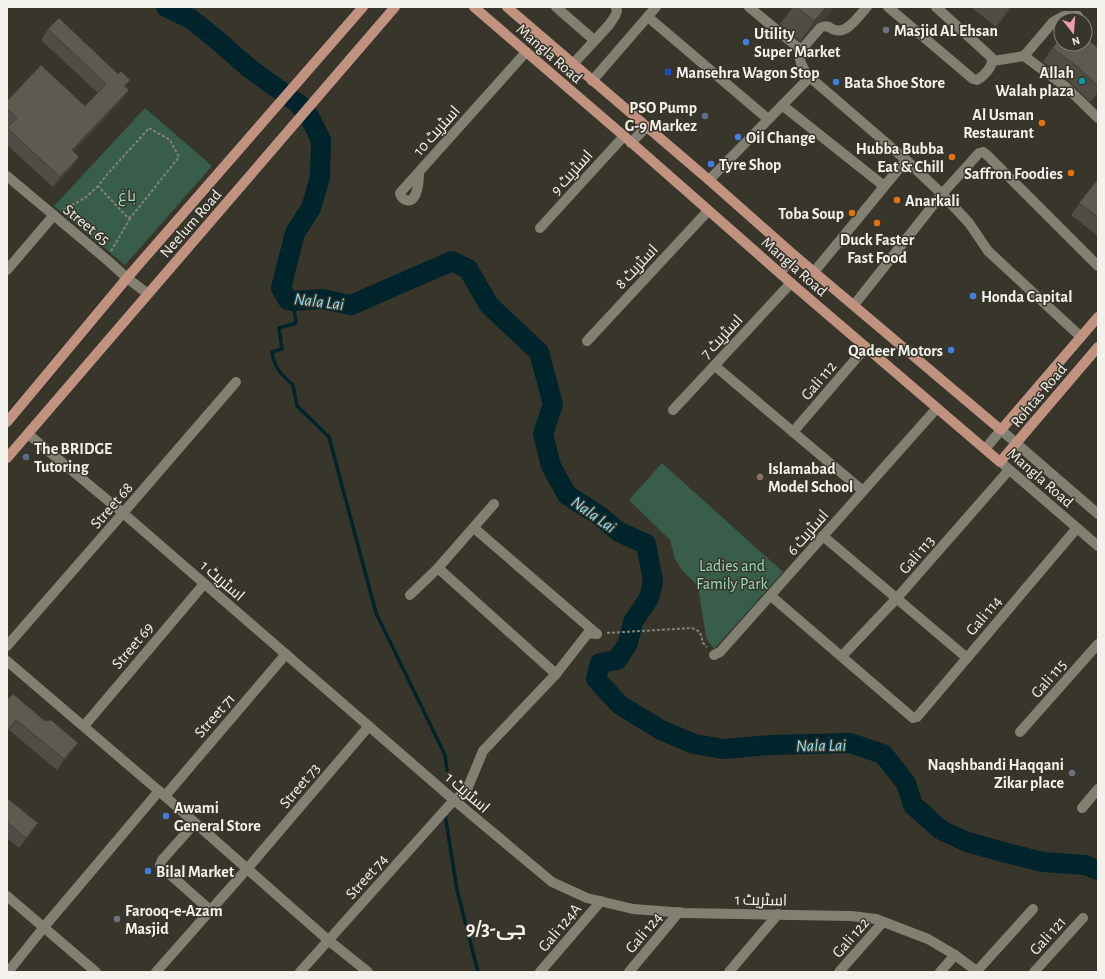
<svg xmlns="http://www.w3.org/2000/svg" width="1105" height="979" font-family="'Alegreya Sans',Cairo,sans-serif">
<style>
.green{fill:#385d4b}
.lines{fill:none;stroke-linecap:round;stroke-linejoin:round}
.stream{stroke:#00242b;stroke-width:3.5}
.river{stroke:#00242b;stroke-width:20}
.path{stroke:#848179;stroke-width:2;stroke-dasharray:3 2;stroke-linecap:butt}
.minor{stroke:#827f73;stroke-width:10}
.major{stroke:#c19280;stroke-width:10}
.wall{fill:#504d44}
.shaded-wall{fill:#413f37}
.building{fill:#5d5a4f;stroke:#413f37}
.worship-dot{fill:#6b7280;stroke:#38352b;stroke-width:1.5}
.shop-dot{fill:#3f7fe0;stroke:#38352b;stroke-width:1.5}
.transit-dot{fill:#1a4fb4;stroke:#38352b;stroke-width:1.5}
.culture-dot{fill:#0f9aa8;stroke:#38352b;stroke-width:1.5}
.service-dot{fill:#5c6f8a;stroke:#38352b;stroke-width:1.5}
.food-dot{fill:#e8710a;stroke:#38352b;stroke-width:1.5}
.education-dot{fill:#8d6e63;stroke:#38352b;stroke-width:1.5}
.labels{text-anchor:middle;stroke-width:3;stroke-linejoin:round;paint-order:stroke}
.poi-label{font-size:16px;font-weight:bold;fill:#f3f1eb;stroke:#38352b;text-anchor:start}
.street-label{font-size:16px;fill:#f3f1eb;stroke:#38352b}
.park-label{font-size:16px;fill:#9adebc;stroke:#38352b}
.water-label{font-size:17px;font-style:italic;fill:#90e3f4;stroke:#38352b}
.district-label{font-size:20px;font-weight:bold;fill:#f3f1eb;stroke:#38352b}
</style>
<rect width="100%" height="100%" fill="#38352b"/>
<g class="green">
<polygon points="145,108 212,166 125,265 54,206"/>
<polygon points="662,463 783,572 714,649 706,637 698,586 682,570 675,559 670,540 629,500"/>
</g>
<g class="lines">
<g class="stream">
<path d="M293,301L296,323L279,328L282,349L272,352C273,366 282,376 293,385L297,406L329,437L376,613L445,755L447,770"/>
<polyline points="445,814 457,890 478,972"/>
</g>
<polyline class="river" points="166,7 191,19 216,39 249,68 299,104 310,118 321,140 320,177 311,208 295,233 281,288 288,300 293,301 322,299 351,305 452,261 468,269 489,305 539,352 553,404 543,434 551,466 567,495 600,516 619,532 646,544 653,581 649,598 633,622 628,643 617,660 600,663 596,679 620,705 661,730 694,744 724,749 770,745 850,743 883,754 906,783 913,805 941,830 967,842 1007,853 1043,862 1085,865 1098,870"/>
<g class="path">
<path d="M149,128L170,140L179,157L132,216L128,218L98,186C114,165 132,148 149,128Z"/>
<polyline points="63,210 85,198 98,186"/>
<polyline points="111,251 131,217"/>
<polyline points="607,633 692,628 700,632 703,643 707,647"/>
</g>
<g class="minor">
<polyline points="556,7 594,40"/>
<polyline points="749,7 801,50"/>
<path d="M867,7C859,15 848,34 835,30C828,28 829,24 820,28L801,50C796,59 805,70 809,78L812,79L906,160L942,194L969,223L988,251L1081,337"/>
<path d="M888,7L973,79L977,80C984,76 995,65 991,57L936,7"/>
<polyline points="648,17 768,119"/>
<polyline points="1024,56 1066,87 1098,118"/>
<polyline points="993,61 1024,56 1053,22 1064,16 1078,16"/>
<polyline points="573,64 609,25 615,16 617,11 616,7"/>
<polyline points="592,81 656,7"/>
<polyline points="782,105 884,186"/>
<polyline points="631,143 646,127"/>
<path d="M419,172C419,179 418,204 406,200C402,199 401,197 400,193L526,52"/>
<polyline points="7,176 106,259 127,278 148,294"/>
<polyline points="709,180 809,78"/>
<polyline points="540,228 624,136"/>
<polyline points="7,270 54,215"/>
<polyline points="814,272 906,160"/>
<polyline points="780,273 795,256"/>
<polyline points="854,305 942,194 979,153 983,152 987,155 1098,266"/>
<polyline points="587,341 708,211"/>
<polyline points="715,366 863,491"/>
<polyline points="673,410 791,283"/>
<polyline points="793,432 866,347"/>
<polyline points="28,434 123,513 454,800 552,882 587,898 633,909 685,913 851,916 876,919 928,939 955,955 978,972"/>
<polyline points="985,449 1001,430 1098,514"/>
<polyline points="1004,465 1098,546"/>
<polyline points="474,528 597,634"/>
<polyline points="823,536 967,658"/>
<polyline points="438,568 556,674"/>
<polyline points="410,595 438,568 494,504"/>
<polyline points="771,596 913,718 917,717 1077,528"/>
<polyline points="7,646 123,513 236,382"/>
<polyline points="714,655 720,652 937,408"/>
<polyline points="842,656 897,598 1009,470"/>
<polyline points="7,661 159,791 328,940 368,972"/>
<polyline points="84,726 204,584"/>
<polyline points="1020,732 1098,644"/>
<polyline points="165,796 286,654"/>
<polyline points="1082,808 1098,789"/>
<polyline points="195,823 162,860 160,865 165,870 210,910"/>
<polyline points="7,896 96,972"/>
<polyline points="977,971 1033,909"/>
<polyline points="8,972 44,927 159,791"/>
<polyline points="156,972 247,869 369,726"/>
<polyline points="300,972 454,800 466,792 483,751 556,674 588,633 597,634"/>
<polyline points="540,972 601,901"/>
<polyline points="629,972 679,912"/>
<polyline points="729,972 778,914"/>
<polyline points="839,972 883,922"/>
<polyline points="940,972 955,955"/>
<polyline points="1034,972 1083,918"/>
</g>
<g class="major">
<polyline points="474,7 624,136 791,283 1000,462 1098,347"/>
<polyline points="507,7 709,180 795,256 1001,430 1098,317"/>
<polyline points="7,422 127,278 363,7"/>
<polyline points="7,458 395,7"/>
</g>
</g>
<g class="wall">
<polygon points="793,7 835,7 824,20 815,24 800,41 780,24"/>
<polygon points="971,7 1012,7 996,27"/>
<polygon points="48,29 118,74 130,80 125,87 129,90 122,100 73,152 79,157 72,167 53,187 7,145 7,128 8,127 7,125 7,101 85,106 98,93 41,40"/>
<polygon points="1052,48 1098,48 1098,93 1090,102 1070,82 1043,62"/>
<polygon points="1098,179 1098,236 1071,215"/>
<polygon points="7,700 71,753 57,770 9,730 7,733"/>
<polygon points="7,798 31,834 19,848 7,838"/>
</g>
<g class="shaded-wall">
<polygon points="826,7 835,7 824,20 815,24 800,41 814,21"/>
<polygon points="1010,7 1012,7 996,27"/>
<polygon points="129,90 122,100 65,161 72,150"/>
<polygon points="1098,91 1098,93 1090,102"/>
<polygon points="79,157 72,167 53,187 60,177"/>
<polygon points="16,720 9,730 7,733 7,731"/>
<polygon points="78,743 71,753 57,770 64,759"/>
<polygon points="38,823 31,834 19,848 26,838"/>
</g>
<g class="building">
<polygon points="797,7 826,7 814,21"/>
<polygon points="59,18 118,74 121,71 130,80 124,86 129,90 72,150 79,157 60,177 7,128 17,118 7,108 7,101 41,65 85,106 106,84 48,29"/>
<polygon points="1085,37 1098,48 1098,86 1079,68 1052,48 1061,38 1061,44 1085,44"/>
<polygon points="1098,179 1098,217 1079,203"/>
<polygon points="13,694 45,721 51,720 78,743 64,759 16,720 7,731 7,700"/>
<polygon points="7,798 38,823 26,838 7,822"/>
</g>
<g class="worship-dot">
<circle cx="886" cy="30" r="4"/>
<circle cx="1072" cy="773" r="4"/>
<circle cx="117" cy="919" r="4"/>
</g>
<g class="shop-dot">
<circle cx="746" cy="42" r="4"/>
<circle cx="836" cy="82" r="4"/>
<circle cx="738" cy="137" r="4"/>
<circle cx="711" cy="164" r="4"/>
<circle cx="973" cy="296" r="4"/>
<circle cx="951" cy="350" r="4"/>
<circle cx="166" cy="816" r="4"/>
<circle cx="148" cy="871" r="4"/>
</g>
<rect class="transit-dot" x="664" y="68" width="8" height="8" rx="2"/>
<circle class="culture-dot" cx="1082" cy="81" r="4"/>
<g class="service-dot">
<circle cx="705" cy="116" r="4"/>
<circle cx="26" cy="457" r="4"/>
</g>
<g class="food-dot">
<circle cx="1042" cy="123" r="4"/>
<circle cx="952" cy="157" r="4"/>
<circle cx="1071" cy="173" r="4"/>
<circle cx="897" cy="200" r="4"/>
<circle cx="852" cy="213" r="4"/>
<circle cx="877" cy="223" r="4"/>
</g>
<circle class="education-dot" cx="760" cy="477" r="4"/>
<g class="labels">
<g class="poi-label">
<text x="894" y="36">Masjid AL Ehsan</text>
<text x="754" y="39">Utility<tspan x="754" dy="18">Super Market</tspan></text>
<text x="676" y="78">Mansehra Wagon Stop</text>
<text x="1074" y="78" text-anchor="end">Allah<tspan x="1074" dy="18">Walah plaza</tspan></text>
<text x="844" y="88">Bata Shoe Store</text>
<text x="697" y="113" text-anchor="end">PSO Pump<tspan x="697" dy="18">G-9 Markez</tspan></text>
<text x="1034" y="120" text-anchor="end">Al Usman<tspan x="1034" dy="18">Restaurant</tspan></text>
<text x="746" y="143">Oil Change</text>
<text x="944" y="154" text-anchor="end">Hubba Bubba<tspan x="944" dy="18">Eat &amp; Chill</tspan></text>
<text x="719" y="170">Tyre Shop</text>
<text x="1063" y="179" text-anchor="end">Saffron Foodies</text>
<text x="905" y="206">Anarkali</text>
<text x="844" y="219" text-anchor="end">Toba Soup</text>
<text x="877" y="245" text-anchor="middle">Duck Faster<tspan x="877" dy="18">Fast Food</tspan></text>
<text x="981" y="302">Honda Capital</text>
<text x="943" y="356" text-anchor="end">Qadeer Motors</text>
<text x="34" y="454">The BRIDGE<tspan x="34" dy="18">Tutoring</tspan></text>
<text x="768" y="474">Islamabad<tspan x="768" dy="18">Model School</tspan></text>
<text x="1064" y="770" text-anchor="end">Naqshbandi Haqqani<tspan x="1064" dy="18">Zikar place</tspan></text>
<text x="174" y="813">Awami<tspan x="174" dy="18">General Store</tspan></text>
<text x="156" y="877">Bilal Market</text>
<text x="125" y="916">Farooq-e-Azam<tspan x="125" dy="18">Masjid</tspan></text>
</g>
<g class="street-label">
<text transform="translate(550 53) rotate(41)" y="6">Mangla Road</text>
<text transform="translate(436 130) rotate(-48)" y="6">اسٹریٹ 10</text>
<text transform="translate(571 172) rotate(-48)" y="6">اسٹریٹ 9</text>
<text transform="translate(190 223) rotate(-49)" y="6">Neelum Road</text>
<text transform="translate(87 224) rotate(39)" y="6">Street 65</text>
<text transform="translate(636 266) rotate(-47)" y="6">اسٹریٹ 8</text>
<text transform="translate(795 266) rotate(41)" y="6">Mangla Road</text>
<text transform="translate(721 336) rotate(-47)" y="6">اسٹریٹ 7</text>
<text transform="translate(818 380) rotate(-50)" y="6">Gali 112</text>
<text transform="translate(1038 395) rotate(-50)" y="6">Rohtas Road</text>
<text transform="translate(1041 477) rotate(41)" y="6">Mangla Road</text>
<text transform="translate(111 505) rotate(-49)" y="6">Street 68</text>
<text transform="translate(807 532) rotate(-49)" y="6">اسٹریٹ 6</text>
<text transform="translate(916 554) rotate(-49)" y="6">Gali 113</text>
<text transform="translate(223 580) rotate(41)" y="6">اسٹریٹ 1</text>
<text transform="translate(983 615) rotate(-50)" y="6">Gali 114</text>
<text transform="translate(132 645) rotate(-50)" y="6">Street 69</text>
<text transform="translate(1048 678) rotate(-49)" y="6">Gali 115</text>
<text transform="translate(214 715) rotate(-49)" y="6">Street 71</text>
<text transform="translate(299 785) rotate(-50)" y="6">Street 73</text>
<text transform="translate(468 792) rotate(41)" y="6">اسٹریٹ 1</text>
<text transform="translate(366 876) rotate(-48)" y="6">Street 74</text>
<text transform="translate(761 899) rotate(1)" y="6">اسٹریٹ 1</text>
<text transform="translate(559 927) rotate(-50)" y="6">Gali 124A</text>
<text transform="translate(643 932) rotate(-50)" y="6">Gali 124</text>
<text transform="translate(1047 935) rotate(-48)" y="6">Gali 121</text>
<text transform="translate(850 937) rotate(-49)" y="6">Gali 122</text>
</g>
<g class="park-label">
<text x="127" y="201">باغ</text>
<text x="732" y="571">Ladies and<tspan x="732" dy="18">Family Park</tspan></text>
</g>
<g class="water-label">
<text transform="translate(319 301) rotate(7)" y="6">Nala Lai</text>
<text transform="translate(594 514) rotate(35)" y="6">Nala Lai</text>
<text transform="translate(821 745) rotate(-1)" y="6">Nala Lai</text>
</g>
<g class="district-label">
<text x="496" y="935">جی-9/3</text>
</g>
</g>
<rect width="1105" height="979" fill="none" stroke="#f3f1eb" stroke-width="16"/>
<g transform="translate(1073 32) rotate(163)"><circle r="19" fill="#38352b" stroke="#838078"/>
<path d="M0-3L7 15L0 10L-7 15Z" fill="#f09ab6"/>
<text y="-6" font-size="11" font-weight="bold" text-anchor="middle" fill="#f3f1eb">N</text>
</g>
</svg>
